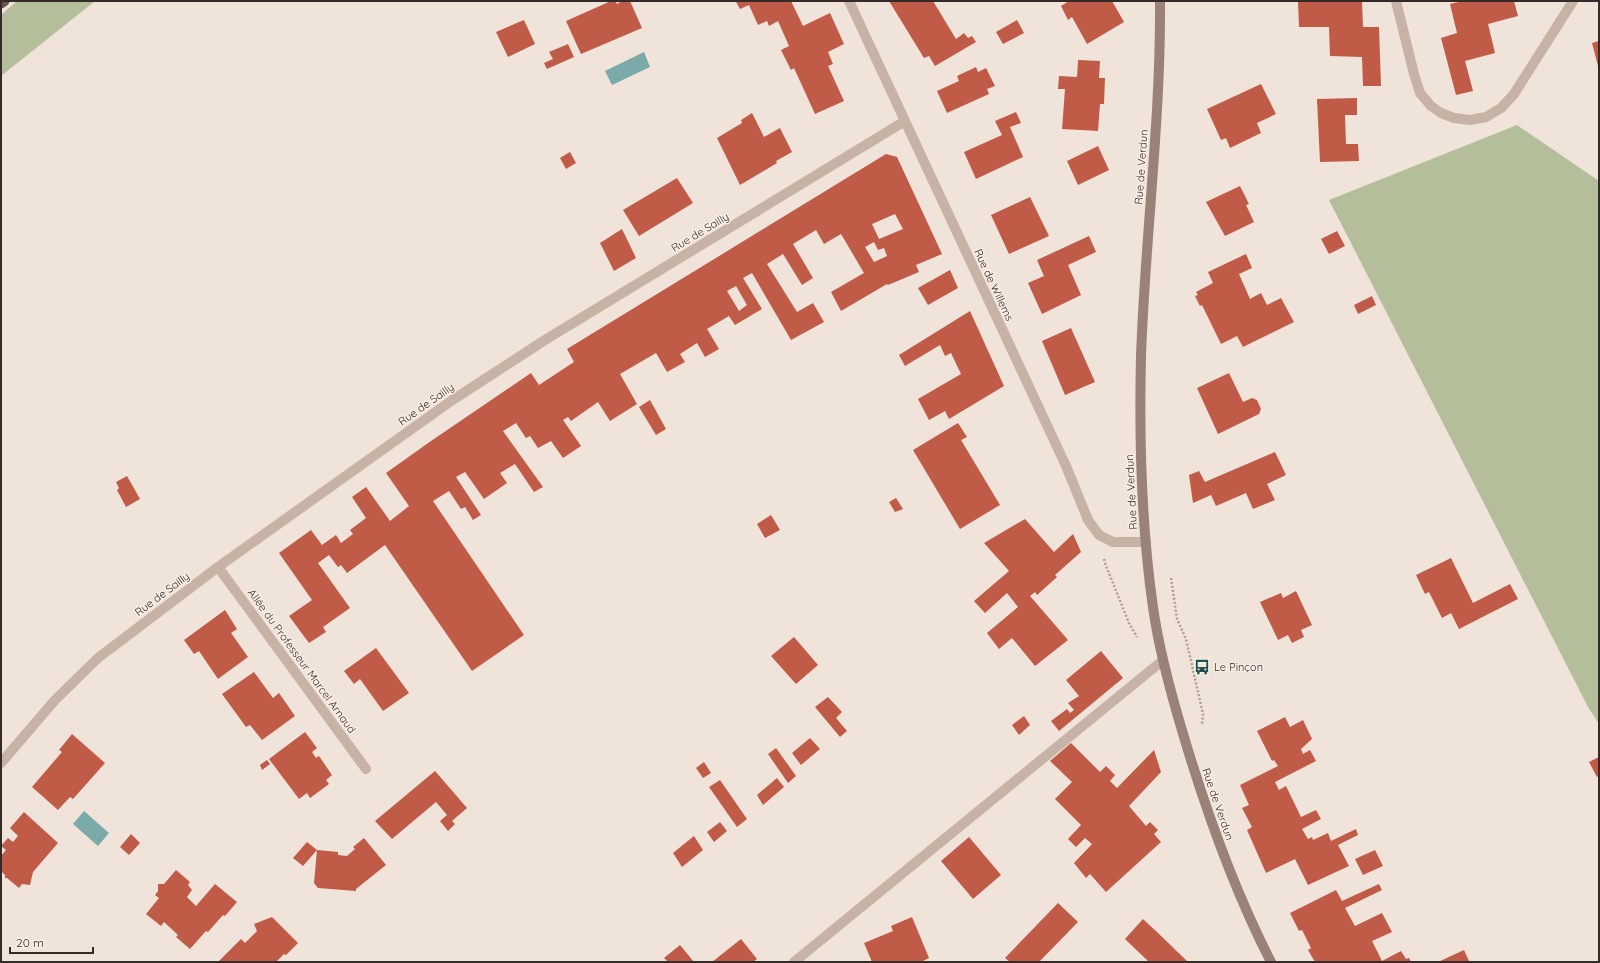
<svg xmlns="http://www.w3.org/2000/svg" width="1600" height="963" font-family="Quicksand,sans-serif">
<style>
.green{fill:#b5be9a}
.water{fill:#7aaba9}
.building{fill:#c05b47;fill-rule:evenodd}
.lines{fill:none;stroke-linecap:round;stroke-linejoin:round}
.path{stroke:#b39c91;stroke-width:2.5;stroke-dasharray:2 2;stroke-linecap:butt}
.minor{stroke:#c7b2a6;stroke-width:10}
.tertiary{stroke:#c7b2a6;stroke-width:10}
.secondary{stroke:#9b8278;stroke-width:10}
.trunk{stroke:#64524b;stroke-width:11}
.labels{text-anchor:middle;stroke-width:3;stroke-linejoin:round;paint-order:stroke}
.street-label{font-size:11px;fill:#342a27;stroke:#f8eee5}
.poi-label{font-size:11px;fill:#342a27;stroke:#f8eee5;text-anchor:start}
</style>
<rect width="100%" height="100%" fill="#f0e3d9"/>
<g class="green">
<polygon points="17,1 95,1 1,76 1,15"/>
<polygon points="1517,125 1599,181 1599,724 1588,707 1329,200"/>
</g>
<g class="water">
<polygon points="644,52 650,67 612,85 605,71"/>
<polygon points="84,811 109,833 98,846 73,824"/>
</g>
<g class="building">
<polygon points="611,1 615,1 617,4 622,1 630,1 642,28 581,54 566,21"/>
<polygon points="739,1 791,1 803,26 830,13 844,44 828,52 833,64 828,66 844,101 815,114 794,68 791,70 781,50 789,46 778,21 769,26 767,21 758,25 749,5 740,9 736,2"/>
<polygon points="889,1 933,1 956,39 964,33 968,38 972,36 976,42 935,66 929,56 924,58"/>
<polygon points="1069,1 1112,1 1124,22 1087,44 1072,17 1068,20 1061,6"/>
<polygon points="1298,1 1362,1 1363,27 1379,27 1381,86 1363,86 1362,57 1330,56 1329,27 1299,27"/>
<polygon points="1463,1 1514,1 1518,16 1488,24 1495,53 1465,61 1473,91 1456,95 1441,38 1457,33 1450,4"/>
<polygon points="524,20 535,44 508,57 496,32"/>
<polygon points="1017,20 1024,33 1003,44 996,32"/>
<polygon points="1599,41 1599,65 1598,66 1592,43"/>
<polygon points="568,44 574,57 547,69 544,63 553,59 549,52"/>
<polygon points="1078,60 1100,61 1099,78 1105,78 1104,104 1100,104 1098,131 1062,129 1065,89 1058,89 1059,76 1077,77"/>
<polygon points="976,67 978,72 986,68 995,86 987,89 989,94 947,113 937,91 959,81 957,76"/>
<polygon points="1261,84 1276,114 1257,123 1261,133 1230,148 1226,138 1221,140 1207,109"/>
<polygon points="1357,98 1357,115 1345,115 1346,144 1358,144 1359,161 1320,162 1317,99"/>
<polygon points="1016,112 1021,123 1010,127 1023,157 976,179 964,152 1002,135 995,121"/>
<polygon points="752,113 764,137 780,128 792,152 776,161 777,163 740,185 717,138 742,123 741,120"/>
<polygon points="1098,146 1109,170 1078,185 1067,161"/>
<polygon points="570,152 576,163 566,169 560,158"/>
<path d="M886,154L897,157L942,254L916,265L919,272L888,285L887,284L841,311L831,292L864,273L841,234L824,244L816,230L793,244L813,278L802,285L783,254L767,264L797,312L813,303L824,322L791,340L752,273L743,278L762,309L735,325L729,316L707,329L719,349L705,357L697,343L680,354L685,362L667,372L656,353L620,374L637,404L610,421L598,402L571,421L568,417L563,420L581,446L563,458L551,441L538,448L530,436L526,438L516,423L503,431L543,487L534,492L515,464L500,473L507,483L484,499L465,472L456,477L481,515L473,520L465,507L461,509L449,491L433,501L524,635L472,671L385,545L347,573L341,565L338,567L329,555L318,563L350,608L323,627L326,632L309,643L289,616L312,600L279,553L311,530L322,545L336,535L341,543L353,534L350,530L366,518L352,497L366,487L390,521L409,506L386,473L431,441L531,373L539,385L574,362L567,349ZM895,214L903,229L879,239L872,224ZM874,242L878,250L884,248L887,256L874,262L865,247ZM736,286L747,305L739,311L727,291Z"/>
<polygon points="677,178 693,203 639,236 623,210"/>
<polygon points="1240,186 1249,204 1246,205 1254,222 1225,236 1206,202"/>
<polygon points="1030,197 1049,236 1009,254 991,215"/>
<polygon points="622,229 636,258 614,271 600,243"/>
<polygon points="1337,231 1345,246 1329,254 1321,239"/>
<polygon points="1089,236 1096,252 1068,265 1081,295 1042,314 1028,283 1044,276 1037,260"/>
<polygon points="1246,254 1252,268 1239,274 1250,299 1261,293 1267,305 1281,298 1294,322 1243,347 1237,336 1221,344 1202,305 1200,306 1195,296 1198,295 1196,292 1213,283 1208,272"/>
<polygon points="950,270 958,288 928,305 918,288"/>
<polygon points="1372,296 1376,305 1358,314 1354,305"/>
<polygon points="970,311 1004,386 949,419 945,411 929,420 918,399 961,374 951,353 945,356 940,345 905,366 899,355"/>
<polygon points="1071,328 1095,382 1065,395 1042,341"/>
<polygon points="1229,373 1243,402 1252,398 1257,400 1261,409 1259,414 1218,434 1197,388"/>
<polygon points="650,400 666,429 656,435 639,407"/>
<polygon points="958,423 967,437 961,440 1000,505 960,529 913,450"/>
<polygon points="1275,452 1286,475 1267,484 1275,500 1253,509 1246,493 1216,506 1211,495 1193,503 1189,475 1199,471 1205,482"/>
<polygon points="127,476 140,499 126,507 117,490 119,488 116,482"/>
<polygon points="896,498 903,509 895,512 889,502"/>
<polygon points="771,515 780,530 765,538 757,524"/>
<polygon points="1025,519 1054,552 1073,534 1081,552 1055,575 1057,577 1037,595 1035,592 1030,596 1068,640 1035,666 1012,638 999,649 987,633 1018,607 1007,593 985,613 974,601 1009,571 984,543"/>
<polygon points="1451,558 1473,603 1510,584 1518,599 1459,629 1451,613 1442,618 1429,592 1425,594 1416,575"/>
<polygon points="1296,591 1312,625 1301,630 1304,637 1292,643 1288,635 1278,640 1260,602 1281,593 1283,598"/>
<polygon points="225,610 237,629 231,633 248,657 218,679 199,651 194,654 184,640"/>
<polygon points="794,637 818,665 796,684 771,656"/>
<polygon points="376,648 409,693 383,711 360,679 354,684 344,671"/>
<polygon points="1101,651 1123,678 1059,731 1051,721 1067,709 1070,713 1074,710 1068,703 1079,696 1066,680"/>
<polygon points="254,672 273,698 279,693 295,716 262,740 250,725 246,727 222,694"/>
<polygon points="828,697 842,712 836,718 847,731 840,737 815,707"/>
<polygon points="1024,716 1030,725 1019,735 1012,725"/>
<polygon points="1285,717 1290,727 1303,720 1312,739 1301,749 1303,754 1310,750 1316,761 1275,782 1279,790 1286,786 1301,817 1316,810 1321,819 1302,829 1308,839 1312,837 1313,840 1328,833 1331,841 1356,829 1358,835 1338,845 1349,866 1308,885 1295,859 1266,873 1247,830 1252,827 1242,808 1249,805 1240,785 1278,766 1274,760 1272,761 1257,731"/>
<polygon points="305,732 317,748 312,752 316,758 319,756 332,775 326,780 329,784 310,798 307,793 299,799 269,759"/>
<polygon points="72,734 105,763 73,799 70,797 58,810 32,787 62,752 59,750"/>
<polygon points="810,738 820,749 801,765 792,753"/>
<polygon points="1071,743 1100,772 1106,766 1115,775 1110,781 1117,788 1154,750 1161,772 1129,806 1146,826 1150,822 1158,830 1154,834 1161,842 1106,892 1090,874 1086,878 1074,863 1092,844 1085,838 1076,847 1068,839 1081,825 1055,799 1072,782 1050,761"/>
<polygon points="776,748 796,776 788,783 768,754"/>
<polygon points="1599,757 1599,776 1597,777 1589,762"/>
<polygon points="267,760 270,764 262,770 260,765"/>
<polygon points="704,762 711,773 703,778 696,768"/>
<polygon points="435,771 467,808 452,821 455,824 448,831 440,821 447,815 436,802 392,839 375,821"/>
<polygon points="777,778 784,787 763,805 757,795"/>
<polygon points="720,780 747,819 737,827 709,787"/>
<polygon points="24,812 58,843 33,872 30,885 22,884 19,888 7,878 5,878 5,875 1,871 1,856 6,850 1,846 8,838 13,842 18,836 10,828"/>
<polygon points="720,822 727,831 714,842 707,832"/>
<polygon points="131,834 140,843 129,855 120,847"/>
<polygon points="694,836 703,850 682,867 673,853"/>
<polygon points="969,837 1001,875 973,899 941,861"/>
<polygon points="364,838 386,865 356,889 356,891 318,888 314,883 317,850 338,852 338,855 347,856 355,849 353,847"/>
<polygon points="307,842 317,850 303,866 293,858"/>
<polygon points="1375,850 1383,866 1363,875 1355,859"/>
<polygon points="176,870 190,882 188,885 192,890 187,897 196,906 215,884 237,902 225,916 223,915 208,932 206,931 190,949 176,937 178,935 164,922 161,926 146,914 159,898 155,895 158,891 158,884 164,884"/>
<polygon points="1379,884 1382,890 1345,908 1355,926 1382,913 1392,932 1372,941 1382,961 1401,951 1406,959 1409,958 1411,962 1315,962 1308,950 1311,948 1302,930 1299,931 1290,913 1336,890 1342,901"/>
<polygon points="1058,903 1078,922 1039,962 1010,962 1005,958"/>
<polygon points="272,917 298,943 286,955 284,954 276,962 218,962 241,939 245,943 257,931 254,924"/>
<polygon points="912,917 929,958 921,962 872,962 864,943 893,931 891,926"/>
<polygon points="1143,919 1158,933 1188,962 1149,962 1125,939"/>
<polygon points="741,939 757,959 753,962 712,962"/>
<polygon points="680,945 694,962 668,962 664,958"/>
<polygon points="1464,950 1469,961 1438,962"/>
</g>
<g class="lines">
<g class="path">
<polyline points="1104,559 1106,566 1129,623 1137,637"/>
<polyline points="1171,578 1177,619 1186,639 1203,714 1202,725"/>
</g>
<g class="minor">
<polyline points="849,1 1066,466 1088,520 1099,535 1113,542 1146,542"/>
<polyline points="1396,1 1414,74 1420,93 1431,106 1441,113 1454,118 1470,120 1486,117 1501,108 1514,94 1573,1"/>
<polyline points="218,567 366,769"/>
<polyline points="794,962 1162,661"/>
</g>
<polyline class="tertiary" points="1,763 55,700 98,658 218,567 451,401 545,340 905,121"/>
<path class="secondary" d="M1160,1C1161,120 1145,238 1141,356C1139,440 1141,524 1153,607C1159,651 1171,694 1184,737C1207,814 1234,890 1271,962"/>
<polyline class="trunk" points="1,3 4,1"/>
</g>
<defs>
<symbol id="bus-bare" viewBox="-9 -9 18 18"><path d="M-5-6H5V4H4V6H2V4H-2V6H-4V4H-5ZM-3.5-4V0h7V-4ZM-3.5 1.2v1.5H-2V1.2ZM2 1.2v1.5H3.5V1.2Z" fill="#1e5352" stroke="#f8eee5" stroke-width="2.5" paint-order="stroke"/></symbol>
</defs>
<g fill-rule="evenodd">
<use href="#bus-bare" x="1191" y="656" width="22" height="22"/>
</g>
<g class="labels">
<g class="street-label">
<text transform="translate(1141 167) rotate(-86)" y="4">Rue de Verdun</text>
<text transform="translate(700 232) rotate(-31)" y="4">Rue de Sailly</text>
<text transform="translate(994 285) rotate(65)" y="4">Rue de Willems</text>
<text transform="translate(426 404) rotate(-35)" y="4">Rue de Sailly</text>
<text transform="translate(1131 492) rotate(-93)" y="4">Rue de Verdun</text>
<text transform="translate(162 594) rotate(-37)" y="4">Rue de Sailly</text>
<text transform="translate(302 661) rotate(54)" y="4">Allée du Professeur Marcel Arnaud</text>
<text transform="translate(1218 804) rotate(71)" y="4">Rue de Verdun</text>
</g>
<g class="poi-label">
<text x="1214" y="671">Le Pinçon</text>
</g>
</g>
<rect width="1600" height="963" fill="none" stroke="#342a27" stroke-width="4"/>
<path d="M10 947v6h83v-6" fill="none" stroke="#342a27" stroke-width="2"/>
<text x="16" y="947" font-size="12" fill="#342a27" stroke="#f8eee5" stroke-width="3" paint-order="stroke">20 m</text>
</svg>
